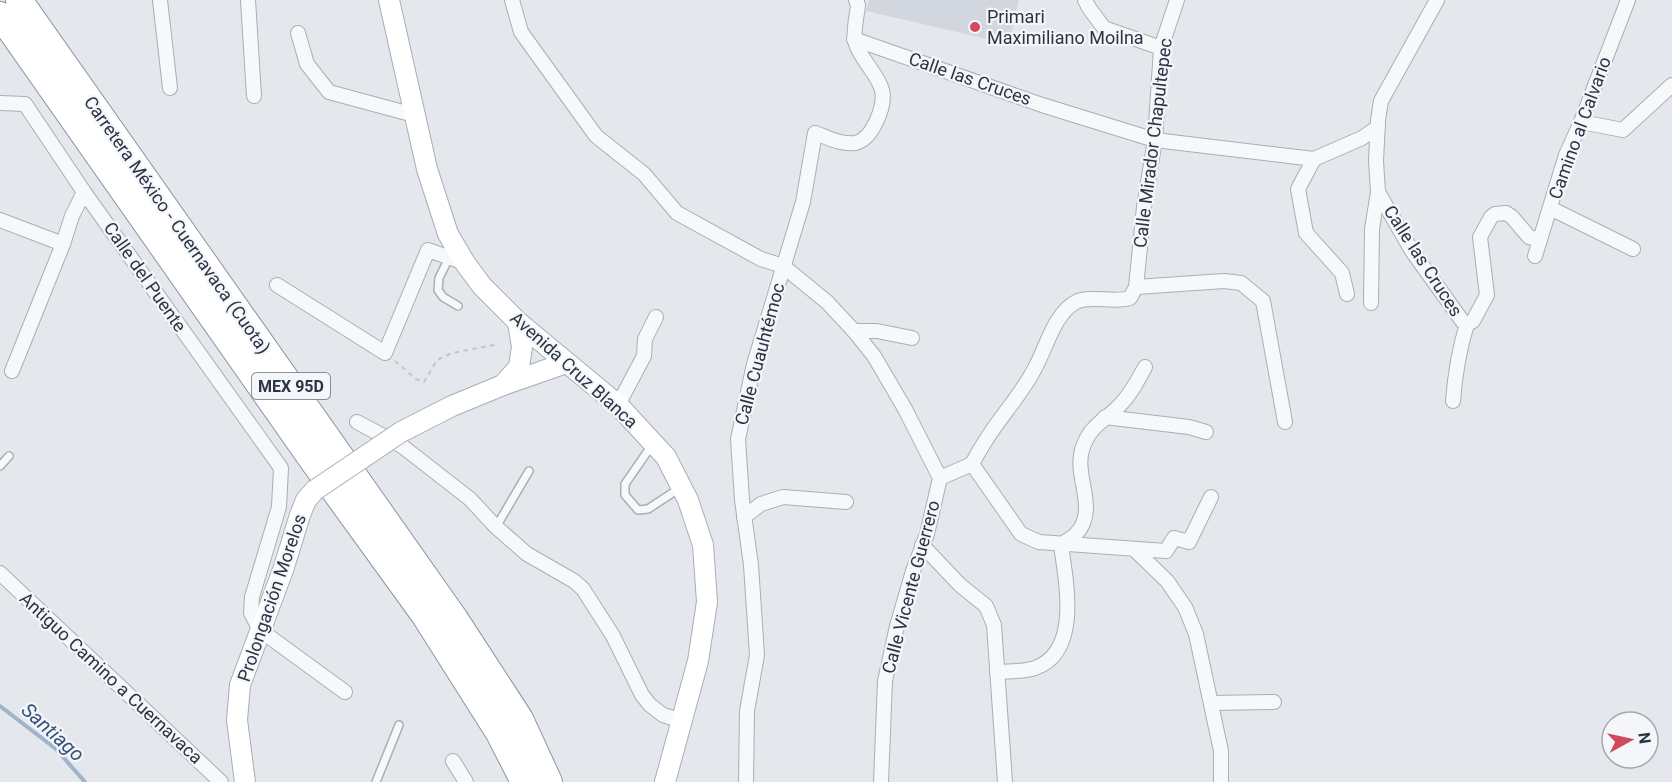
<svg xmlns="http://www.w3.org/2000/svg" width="1672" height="782" font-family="Roboto,sans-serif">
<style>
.built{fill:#d2d6de}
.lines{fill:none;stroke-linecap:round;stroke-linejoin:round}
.stream{stroke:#9fb4cc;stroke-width:4}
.service-casing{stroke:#a9aeb7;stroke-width:10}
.minor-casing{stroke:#a9aeb7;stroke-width:16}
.secondary-casing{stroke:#a9aeb7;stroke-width:22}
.motorway-casing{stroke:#8b94a3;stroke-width:28}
.path{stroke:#c2c5cb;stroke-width:2;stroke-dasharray:4.5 4.5;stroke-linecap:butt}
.service{stroke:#f7f8fa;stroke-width:7}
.minor{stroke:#f7f8fa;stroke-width:14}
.secondary{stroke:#fff;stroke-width:20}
.motorway{stroke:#fff;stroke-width:26}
.secondary-bridge-casing{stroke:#a9aeb7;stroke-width:22;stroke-linecap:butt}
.secondary-bridge{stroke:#fff;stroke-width:20}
.poi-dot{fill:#d1495b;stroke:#f4f6f9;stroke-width:2}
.labels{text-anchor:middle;stroke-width:4.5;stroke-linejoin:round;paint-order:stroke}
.shield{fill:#f4f6f9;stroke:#676e7b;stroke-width:1.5}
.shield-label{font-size:16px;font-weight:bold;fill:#2b3445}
.poi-label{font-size:18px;fill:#2b3445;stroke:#f4f6f9;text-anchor:start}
.street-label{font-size:18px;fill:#2b3445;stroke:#f4f6f9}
.water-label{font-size:20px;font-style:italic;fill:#34527a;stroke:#f4f6f9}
</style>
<rect width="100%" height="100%" fill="#e4e7ec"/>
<polygon class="built" points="869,0 1019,0 1009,44 866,11"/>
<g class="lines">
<polyline class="stream" points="0,706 56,749 85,782"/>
<defs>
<g id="service">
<polyline points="449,258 439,278 438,290 443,297 458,306"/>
<polyline points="652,445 625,484 625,495 638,510 648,509 680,488"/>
<polyline points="0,466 9,456"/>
<polyline points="496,527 529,471"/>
<polyline points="376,782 399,725"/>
</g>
<g id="minor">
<polyline points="160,0 170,88"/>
<polyline points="248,0 254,96"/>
<polyline points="512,0 521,32 596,136 644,174 677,213 761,259 783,266 827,302 854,331 874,356 905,409 940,478 927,534 913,571 897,626 885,681 881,782"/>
<polyline points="1085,0 1089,8 1104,28 1161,48"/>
<polyline points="1437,0 1381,101 1378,120 1376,161 1378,192 1412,251 1463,322 1467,324 1473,321 1487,295 1480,237 1491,217 1495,214 1506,213 1512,217 1529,237 1540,240"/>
<polyline points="298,33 307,64 329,92 414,115"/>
<polyline points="854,39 1042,105 1155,140 1314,159"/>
<polyline points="0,103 25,104 84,192 281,468 279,507 252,597 251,613 260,630 345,692"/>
<polyline points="1581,122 1623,130 1672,85"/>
<polyline points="1314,159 1298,189 1306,233 1342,273 1347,294"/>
<polyline points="1314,159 1362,138 1378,127"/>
<polyline points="1550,208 1633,249"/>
<polyline points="0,220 63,244"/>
<polyline points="1535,256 1566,155 1581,122 1628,0"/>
<polyline points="277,285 385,353 428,250 465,263"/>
<polyline points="1136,287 1224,281 1241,283 1263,301 1285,422"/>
<polyline points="1371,303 1372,229 1378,192"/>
<polyline points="854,331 877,331 912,338"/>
<polyline points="12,371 63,244 72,216 84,192"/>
<path d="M1453,401C1455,374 1459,350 1467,324"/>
<polyline points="618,405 644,356 645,339 656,317"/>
<polyline points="1105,417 1189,427 1206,432"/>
<polyline points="357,422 402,446 470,499 496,527 527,554 574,581 583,589 613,636 642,695 650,705 663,715 682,721"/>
<path d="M972,464C976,456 981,448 986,440C1002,414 1024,392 1037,364C1047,345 1055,313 1076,302C1089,295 1115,303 1130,298L1136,287L1144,207L1155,140L1161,48L1177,0"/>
<polyline points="940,478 972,464 1021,534 1039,542 1166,551 1174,538 1189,542 1211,497"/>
<polyline points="744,517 761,504 783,497 846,502"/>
<polyline points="922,545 960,585 986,606 994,625 1005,782"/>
<path d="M1061,545C1066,541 1072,538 1076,534C1099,510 1074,477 1082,450C1090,424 1104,422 1120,405C1131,394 1138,380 1145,367"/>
<polyline points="1134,549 1167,581 1185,607 1196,634 1221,751 1221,782"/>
<polyline points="0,573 221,782"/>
<path d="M997,672C1009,671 1024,672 1035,668C1081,652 1066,582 1061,545"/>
<polyline points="1211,703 1274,702"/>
<polyline points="453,761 466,782"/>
<path d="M746,782L747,711L757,655L751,565L742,500L738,439L754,364L803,202L815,133C827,137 841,145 855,143C872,140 886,106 882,90C877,72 860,60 855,41C853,31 857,16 858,5L856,0"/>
</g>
<g id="secondary">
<polyline points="389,0 427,169 448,234 465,263 482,286 518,322 618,405 666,457 688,500 703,545 707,602 698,661 665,782"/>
<polyline points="503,385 519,367 522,347 518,322"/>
<polyline points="401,432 452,406 503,385 566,363"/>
<polyline points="245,782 237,720 240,685 283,570 300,515 306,500 315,490"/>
</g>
<g id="motorway">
<polyline points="19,0 455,619 520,719 549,782"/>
<polyline points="0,15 315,464 425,616 499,733 524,782"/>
</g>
</defs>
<use href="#service" class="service-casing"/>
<use href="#minor" class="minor-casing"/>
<use href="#secondary" class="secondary-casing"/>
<use href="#motorway" class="motorway-casing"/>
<polyline class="path" points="395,361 416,379 424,382 437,360 452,353 499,344"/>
<use href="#service" class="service"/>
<use href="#minor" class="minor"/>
<use href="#secondary" class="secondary"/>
<use href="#motorway" class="motorway"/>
<defs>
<polyline id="secondary-bridge" points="315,490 401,432"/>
</defs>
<use href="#secondary-bridge" class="secondary-bridge-casing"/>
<use href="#secondary-bridge" class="secondary-bridge"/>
</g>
<circle class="poi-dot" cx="975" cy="27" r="6"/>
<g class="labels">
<rect class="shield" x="252" y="373" width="78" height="26" rx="4.5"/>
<g class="shield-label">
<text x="291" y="392">MEX 95D</text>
</g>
<g class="poi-label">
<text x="987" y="23">Primari<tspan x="987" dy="21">Maximiliano Moilna</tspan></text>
</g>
<g class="street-label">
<text transform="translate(970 79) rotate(19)" y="6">Calle las Cruces</text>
<text transform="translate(1580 128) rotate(-70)" y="6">Camino al Calvario</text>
<text transform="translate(1153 143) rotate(-83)" y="6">Calle Mirador Chapultepec</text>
<text transform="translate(177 225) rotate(55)" y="6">Carretera México - Cuernavaca (Cuota)</text>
<text transform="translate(1423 261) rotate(57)" y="6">Calle las Cruces</text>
<text transform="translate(145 277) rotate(55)" y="6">Calle del Puente</text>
<text transform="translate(760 354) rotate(-75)" y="6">Calle Cuauhtémoc</text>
<text transform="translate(574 370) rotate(42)" y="6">Avenida Cruz Blanca</text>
<text transform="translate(911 587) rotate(-75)" y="6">Calle Vicente Guerrero</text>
<text transform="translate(272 598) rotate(-71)" y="6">Prolongación Morelos</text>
<text transform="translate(111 678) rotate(43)" y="6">Antiguo Camino a Cuernavaca</text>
</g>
<g class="water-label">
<text transform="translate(53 732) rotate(42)" y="7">Santiago</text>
</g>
</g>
<g transform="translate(1630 740) rotate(82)"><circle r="28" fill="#f4f6f9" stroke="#a4a8b1" stroke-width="1.5"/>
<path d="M0-4.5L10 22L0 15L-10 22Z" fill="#d1495b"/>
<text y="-9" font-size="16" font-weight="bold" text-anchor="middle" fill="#2b3445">N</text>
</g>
</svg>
